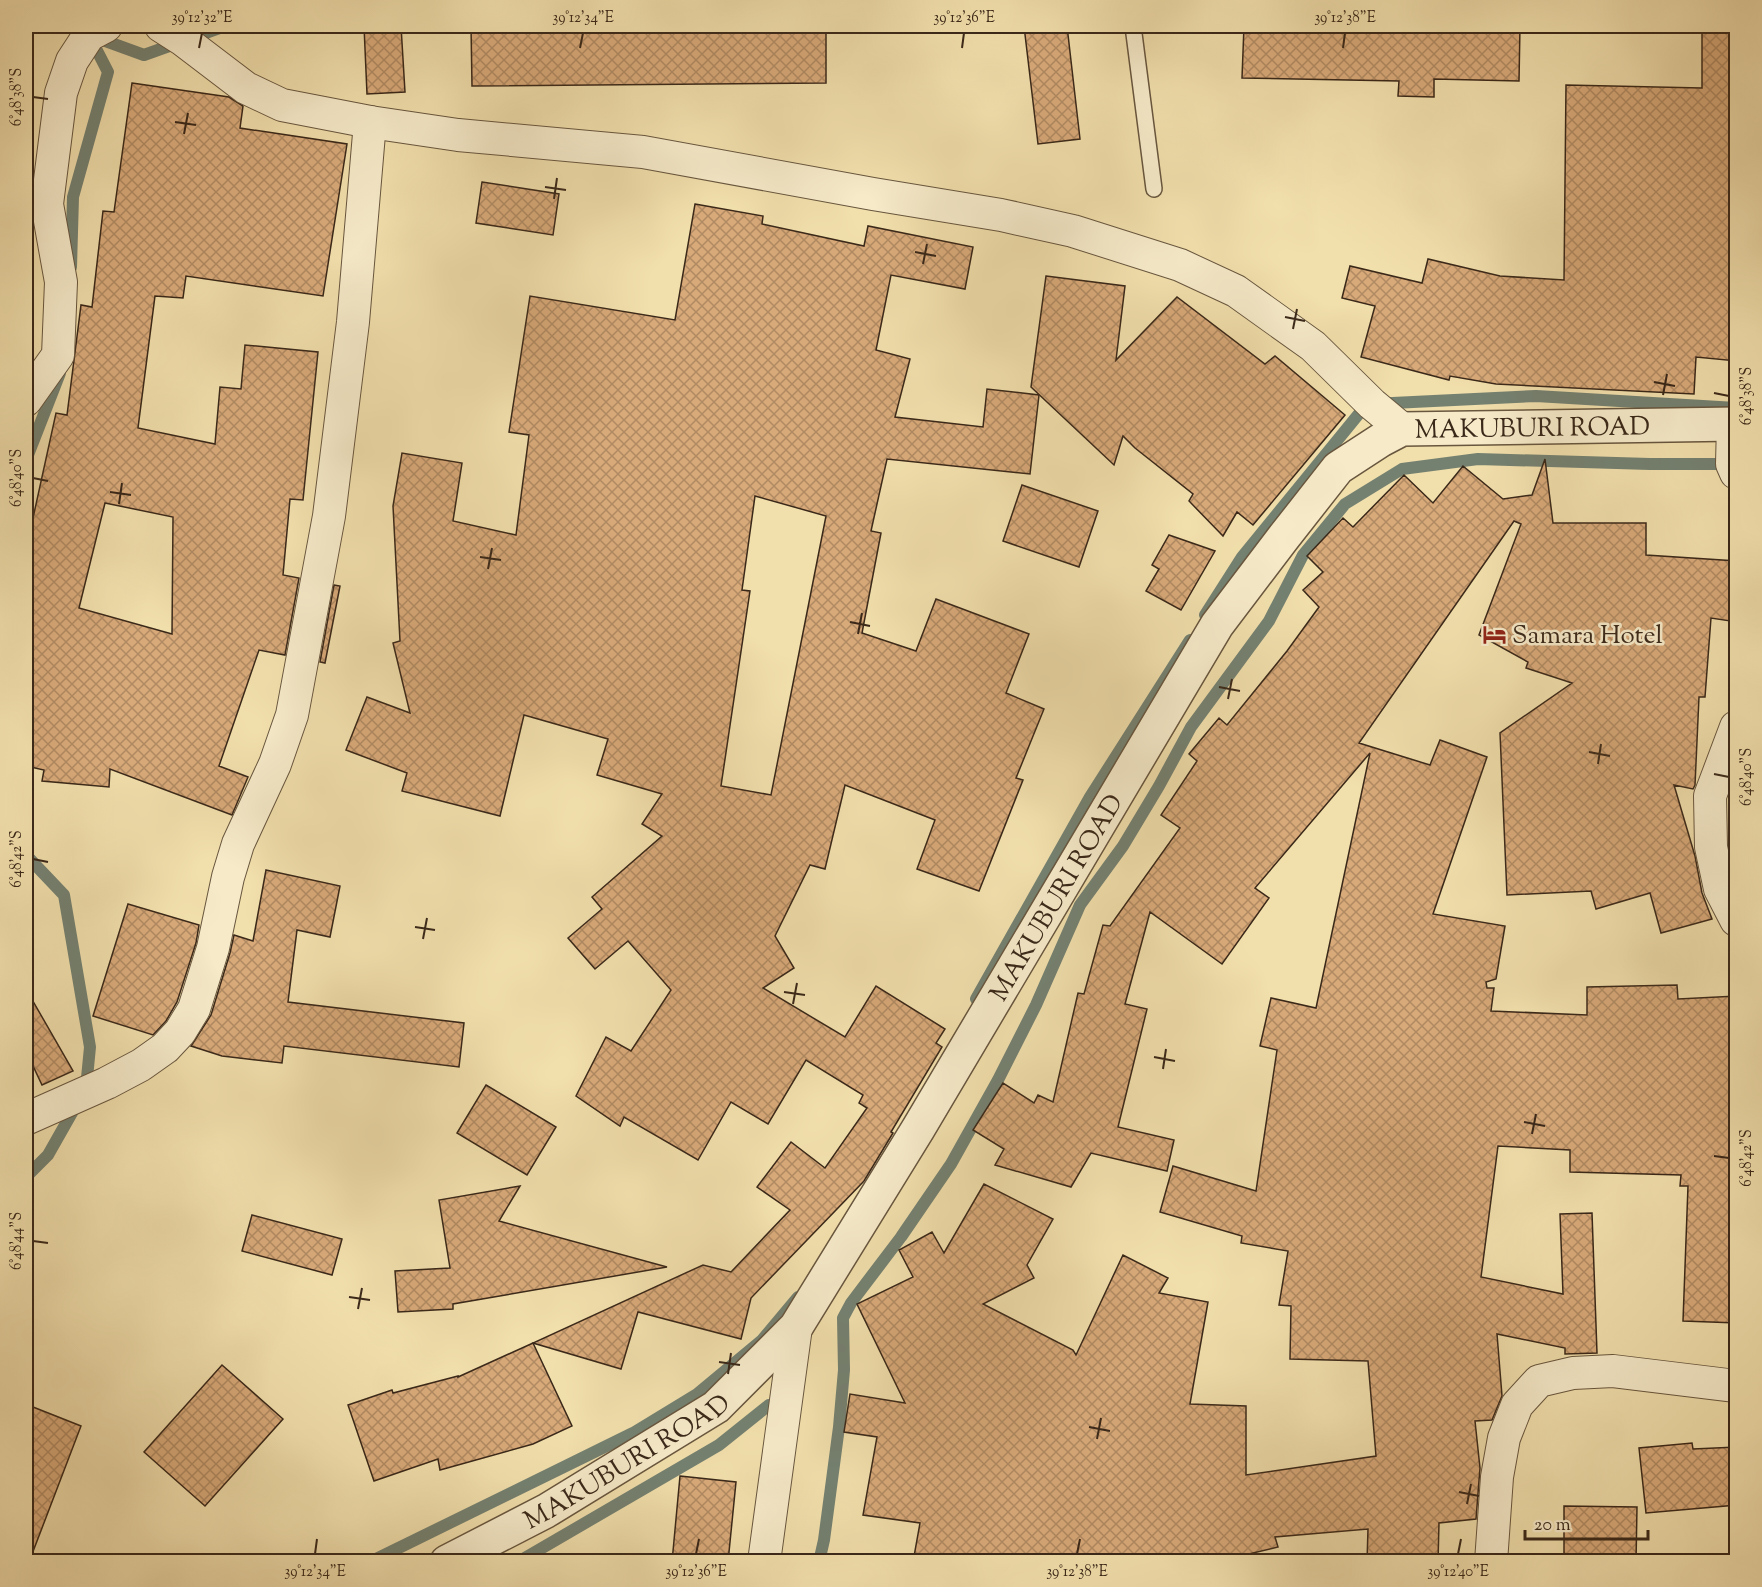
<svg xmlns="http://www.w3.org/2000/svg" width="1762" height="1587" font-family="'Sorts Mill Goudy',serif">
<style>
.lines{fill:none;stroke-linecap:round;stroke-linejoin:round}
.stream{stroke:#748171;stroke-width:12}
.building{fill:url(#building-cross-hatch);stroke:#3a2819;stroke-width:1.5;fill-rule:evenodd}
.service-casing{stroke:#68563e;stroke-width:18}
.minor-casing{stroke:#68563e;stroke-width:34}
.tertiary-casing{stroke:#68563e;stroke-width:36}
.service{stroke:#f6eac9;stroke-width:15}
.minor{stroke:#f6eac9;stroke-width:32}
.tertiary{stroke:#f6eac9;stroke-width:33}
.ticks{fill:none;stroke:#3a2819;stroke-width:2}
.labels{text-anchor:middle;stroke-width:5;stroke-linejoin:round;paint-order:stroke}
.street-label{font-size:26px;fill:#3a2819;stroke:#f6eac9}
.poi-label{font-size:26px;fill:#3a2819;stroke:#f6eac9;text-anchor:start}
.neatline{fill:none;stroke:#3a2819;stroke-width:2}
.ticks-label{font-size:15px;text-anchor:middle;fill:#3a2819}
</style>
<defs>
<pattern id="building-cross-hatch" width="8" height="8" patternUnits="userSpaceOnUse" patternTransform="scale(1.5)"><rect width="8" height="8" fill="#d8a979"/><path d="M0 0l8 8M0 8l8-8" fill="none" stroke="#b08a62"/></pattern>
</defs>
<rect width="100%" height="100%" fill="#f1dfac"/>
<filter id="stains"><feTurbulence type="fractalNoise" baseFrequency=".00333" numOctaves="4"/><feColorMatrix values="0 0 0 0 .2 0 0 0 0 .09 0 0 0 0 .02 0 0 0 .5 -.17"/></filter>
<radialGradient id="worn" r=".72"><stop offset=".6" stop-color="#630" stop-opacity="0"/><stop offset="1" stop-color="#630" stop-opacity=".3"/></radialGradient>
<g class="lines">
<g class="stream">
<polyline points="71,267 73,197 108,72 89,35 144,55 225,26"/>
<polyline points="26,466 26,460 60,373"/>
<polyline points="1205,615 1242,557 1371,399 1372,404 1536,396 1736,408"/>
<polyline points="26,855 64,895 90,1047 86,1088 48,1155 26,1177"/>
<polyline points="976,999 1090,797 1190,640"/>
<polyline points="370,1562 633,1433 697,1394 762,1340 798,1297"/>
<polyline points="518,1562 719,1445 769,1405"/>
<polyline points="819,1562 824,1540 839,1427 844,1370 843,1318 851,1303 901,1237 951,1164 998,1080 1036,1005 1080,905 1123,846 1159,786 1191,727 1269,621 1303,555 1345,504 1402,469 1478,459 1650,464 1730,464"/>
</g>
</g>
<g class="building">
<polygon points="364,26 401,26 405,92 367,94"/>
<polygon points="471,26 826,26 826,83 472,86"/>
<polygon points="1024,26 1067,26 1080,139 1038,144"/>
<polygon points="1244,26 1520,26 1519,81 1434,79 1434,97 1398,96 1399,81 1242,78"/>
<polygon points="1702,26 1737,26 1737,361 1696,357 1694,394 1496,384 1450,376 1449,380 1361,357 1375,306 1342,298 1350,266 1422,283 1428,259 1500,276 1564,280 1566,85 1702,88"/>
<path d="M132,83L229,97L243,106L240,128L347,144L323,296L186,276L183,298L155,296L138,428L215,444L220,387L241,389L245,345L318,352L303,500L290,499L283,575L299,578L285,655L259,650L219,766L248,777L232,815L110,769L109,787L42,781L44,770L26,766V550L56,413L67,415L81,305L92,307L103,211L114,212ZM105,503L173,517L172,634L79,608Z"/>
<polygon points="482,182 559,194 553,235 476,223"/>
<path d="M695,204L763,216L762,224L864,246L868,226L973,247L965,289L891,275L876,350L910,359L895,417L983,427L987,389L1039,395L1030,474L887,459L871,531L881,533L862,633L916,651L936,599L1029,634L1006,693L1044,709L1016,778L1023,780L979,891L917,869L935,820L845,785L825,869L810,865L775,936L794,968L763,988L845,1037L876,986L945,1029L936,1043L942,1047L891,1132L893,1133L864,1181L751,1298L741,1339L638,1312L621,1369L533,1343L703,1265L731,1272L790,1210L757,1187L791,1142L825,1168L867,1108L859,1103L863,1095L806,1060L768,1124L731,1102L698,1160L624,1117L620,1126L576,1096L606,1037L631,1051L671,990L628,941L595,969L568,938L602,909L592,897L662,836L642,824L662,794L597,775L608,739L524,715L500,816L402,791L407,773L346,750L367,697L410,713L393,643L400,641L393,506L402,453L462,463L453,521L516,535L529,435L509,432L530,296L675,320ZM755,496L826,516L771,795L721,786L750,591L742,590Z"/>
<polygon points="1046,276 1125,286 1116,360 1177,297 1265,364 1275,356 1345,415 1253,525 1237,512 1223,536 1189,501 1193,494 1135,448 1123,436 1114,465 1031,387"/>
<polygon points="1545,459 1553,523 1646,523 1646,555 1737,561 1737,622 1711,618 1705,697 1699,697 1695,785 1693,789 1674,785 1695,856 1702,893 1712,919 1661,933 1650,893 1596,909 1591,891 1507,895 1500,733 1572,683 1526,668 1528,662 1479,635 1521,524 1514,521 1359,743 1430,765 1440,740 1487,757 1433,914 1505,926 1496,979 1486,982 1487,988 1494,988 1491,1011 1587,1015 1587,987 1677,985 1678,999 1737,996 1737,1323 1683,1321 1688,1186 1680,1186 1681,1175 1570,1172 1570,1150 1498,1146 1481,1277 1563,1294 1560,1214 1592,1213 1597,1353 1565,1354 1565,1348 1497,1334 1502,1396 1492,1420 1475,1421 1480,1468 1476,1519 1439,1523 1438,1562 1367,1562 1368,1529 1275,1537 1278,1547 1215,1562 913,1562 920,1523 863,1515 877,1437 844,1432 850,1394 905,1403 857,1304 913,1277 899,1250 932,1232 944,1253 984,1184 1053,1219 1027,1265 1034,1278 983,1304 1073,1350 1076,1355 1123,1255 1168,1278 1159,1293 1208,1302 1190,1404 1246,1406 1246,1475 1376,1456 1368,1361 1290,1359 1291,1306 1279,1305 1288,1251 1241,1243 1242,1236 1160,1212 1173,1166 1256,1191 1277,1050 1260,1046 1271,998 1316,1008 1370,753 1255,888 1269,898 1222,964 1150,912 1125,1004 1147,1009 1118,1127 1174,1140 1167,1171 1091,1153 1071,1187 995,1165 1004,1149 973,1130 1003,1083 1034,1103 1038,1095 1053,1102 1078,993 1084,994 1103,925 1110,926 1180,828 1161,815 1197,761 1189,754 1219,718 1227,725 1287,651 1319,607 1303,590 1323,572 1307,556 1343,518 1353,527 1404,475 1433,503 1463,466 1503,499 1532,495"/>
<polygon points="1022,485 1098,511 1079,567 1003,541"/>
<polygon points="1169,535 1215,551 1181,610 1146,591 1159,569 1152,565"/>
<polygon points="334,585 340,586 325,663 320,662"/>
<polygon points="266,870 340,886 330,937 297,930 288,1002 464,1023 459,1067 284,1046 282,1063 222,1056 191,1046 211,1015 230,953 234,935 253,941"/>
<polygon points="128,904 199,925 196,943 177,1002 166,1021 153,1035 93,1016"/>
<polygon points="26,989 73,1071 42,1085 26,1051"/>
<polygon points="486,1085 556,1127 527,1175 457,1133"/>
<polygon points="520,1186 499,1221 667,1267 453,1304 453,1309 398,1312 395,1271 450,1268 439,1200"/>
<polygon points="252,1215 342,1239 332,1275 242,1251"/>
<polygon points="533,1343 572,1426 533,1444 440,1470 438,1459 374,1481 348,1405 392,1390 393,1393 458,1376 458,1377"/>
<polygon points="222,1365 283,1419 205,1506 144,1452"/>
<polygon points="33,1407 81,1426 29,1562 26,1562 26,1426"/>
<polygon points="1692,1443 1693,1449 1737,1447 1737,1505 1646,1513 1639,1448"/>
<polygon points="680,1476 736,1482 728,1562 672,1562"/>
<polygon points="1564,1506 1637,1507 1636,1562 1564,1562"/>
</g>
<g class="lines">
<defs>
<polyline id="service" points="1133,26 1154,189"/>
<g id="minor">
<polyline points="161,26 183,40 246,88 282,105 370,122 458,135 643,152 873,194 1001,215 1073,231 1180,265 1236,291 1313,346 1372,404 1402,429"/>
<polyline points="26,400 58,355 61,282 47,204 61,93 72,61 89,35 106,26"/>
<polyline points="1733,424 1732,464 1736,473"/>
<polyline points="1736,727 1710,796 1711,847 1720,889 1736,920"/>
<polyline points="26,1119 107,1083 141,1065 165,1048 180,1032 194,1009 213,948 228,877 238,844 275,764 292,715 329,516 353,322 370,122"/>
<polyline points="764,1562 796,1327"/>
<polyline points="1491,1562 1497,1477 1504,1438 1517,1405 1539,1381 1573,1373 1613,1371 1736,1386"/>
</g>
<g id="tertiary">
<path id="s1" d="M447,1562L546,1511L716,1407L796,1327L918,1129L1217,625L1283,538L1338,468L1381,440L1402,429L1736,424"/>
</g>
</defs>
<use href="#service" class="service-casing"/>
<use href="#minor" class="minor-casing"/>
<use href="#tertiary" class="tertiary-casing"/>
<use href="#service" class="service"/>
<use href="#minor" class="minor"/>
<use href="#tertiary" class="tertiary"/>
</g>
<path class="ticks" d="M199,48L202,33M580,48L583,33M962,48L964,33M1343,48L1345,33M33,97L48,99M175,122L196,125M184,134L188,113M545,187L566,190M554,199L557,178M915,252L936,256M923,264L927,244M1285,317L1305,321M1293,329L1297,309M1654,382L1675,386M1714,393L1729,396M1663,395L1667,374M33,478L48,481M110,492L131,495M119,504L122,483M480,557L501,560M488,569L492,548M850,622L870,626M858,634L862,613M1219,687L1240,691M1228,699L1232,679M1589,752L1610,756M1598,764L1601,744M1714,774L1729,777M33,859L48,862M415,927L435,930M423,939L427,918M784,992L805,995M793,1004L797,983M1154,1057L1175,1061M1163,1069L1166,1049M1524,1122L1545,1126M1532,1134L1536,1114M1714,1156L1729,1158M33,1241L48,1243M349,1297L370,1300M358,1309L362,1288M719,1362L740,1365M728,1374L731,1353M1089,1427L1110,1431M1097,1439L1101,1418M1459,1492L1479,1496M1467,1504L1471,1484M315,1554L317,1539M696,1554L699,1539M1077,1554L1080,1539M1458,1554L1461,1539"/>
<defs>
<symbol id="hotel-bare" viewBox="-9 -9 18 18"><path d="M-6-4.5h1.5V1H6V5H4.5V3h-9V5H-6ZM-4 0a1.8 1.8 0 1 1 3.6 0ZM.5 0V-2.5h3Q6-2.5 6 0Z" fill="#8f2418" stroke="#f6eac9" stroke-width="2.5" paint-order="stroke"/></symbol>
</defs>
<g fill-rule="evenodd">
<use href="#hotel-bare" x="1478" y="618" width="33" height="33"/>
</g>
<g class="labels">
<g class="street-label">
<text dy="9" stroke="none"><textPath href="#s1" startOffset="1646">MAKUBURI ROAD</textPath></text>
<text dy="9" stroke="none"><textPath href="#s1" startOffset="926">MAKUBURI ROAD</textPath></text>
<text dy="9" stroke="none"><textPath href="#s1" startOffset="206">MAKUBURI ROAD</textPath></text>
</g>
<g class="poi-label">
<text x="1512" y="643">Samara Hotel</text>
</g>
</g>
<rect width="1762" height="1587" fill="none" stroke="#f1dfac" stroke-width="66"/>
<path d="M1525 1530v9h123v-9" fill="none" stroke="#3a2819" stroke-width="3"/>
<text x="1534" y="1530" font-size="18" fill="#3a2819" stroke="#f6eac9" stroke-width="4.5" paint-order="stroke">20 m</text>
<rect x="33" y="33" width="1696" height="1521" class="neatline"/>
<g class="ticks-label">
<text x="202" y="22">39°12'32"E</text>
<text x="583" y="22">39°12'34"E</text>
<text x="964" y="22">39°12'36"E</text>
<text x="1345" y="22">39°12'38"E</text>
<text transform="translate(16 97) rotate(-90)" y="5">6°48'38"S</text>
<text transform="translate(1746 396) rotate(-90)" y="5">6°48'38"S</text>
<text transform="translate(16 478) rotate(-90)" y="5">6°48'40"S</text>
<text transform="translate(1746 777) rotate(-90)" y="5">6°48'40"S</text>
<text transform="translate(16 859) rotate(-90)" y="5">6°48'42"S</text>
<text transform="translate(1746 1158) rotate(-90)" y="5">6°48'42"S</text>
<text transform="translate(16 1241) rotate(-90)" y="5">6°48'44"S</text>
<text x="315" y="1576">39°12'34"E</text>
<text x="696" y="1576">39°12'36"E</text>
<text x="1077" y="1576">39°12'38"E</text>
<text x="1458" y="1576">39°12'40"E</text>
</g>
<rect width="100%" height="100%" filter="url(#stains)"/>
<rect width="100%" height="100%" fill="url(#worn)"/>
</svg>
